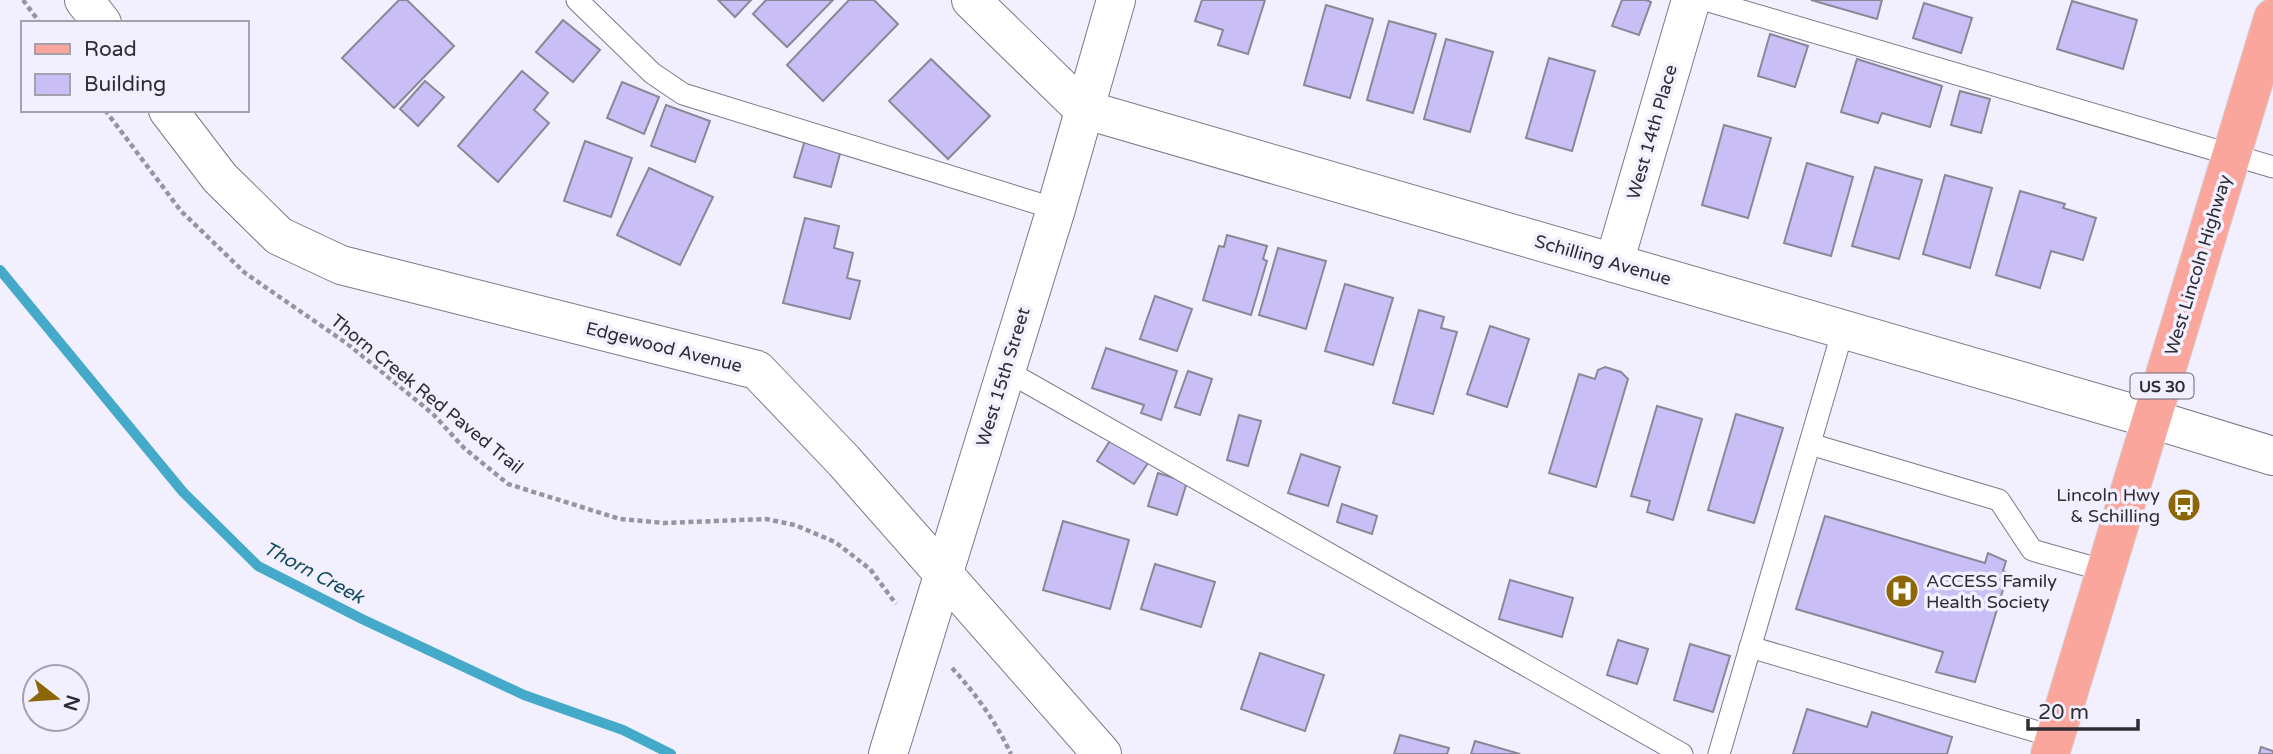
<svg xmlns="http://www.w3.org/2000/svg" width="2273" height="754" font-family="'Varela Round',sans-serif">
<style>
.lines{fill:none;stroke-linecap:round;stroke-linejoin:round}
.stream{stroke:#45aaca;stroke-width:10}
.building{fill:#c9bff6;stroke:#8a8896;stroke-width:2}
.lane-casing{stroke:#7c7a88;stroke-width:23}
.street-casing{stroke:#7c7a88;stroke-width:40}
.primary-casing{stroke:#d5d5d6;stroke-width:40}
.path{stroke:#96949f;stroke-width:4.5;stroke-dasharray:5 3.5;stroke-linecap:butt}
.lane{stroke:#fff;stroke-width:21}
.street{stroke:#fff;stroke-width:38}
.primary{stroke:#fba69c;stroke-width:38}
.labels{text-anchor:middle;stroke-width:7;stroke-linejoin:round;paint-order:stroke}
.shield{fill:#f2efff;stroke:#696770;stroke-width:2}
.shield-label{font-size:16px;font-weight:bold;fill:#2e2d33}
.street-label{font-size:18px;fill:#2e2d33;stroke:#f2efff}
.poi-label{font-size:18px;fill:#2e2d33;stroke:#f2efff;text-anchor:end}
.water-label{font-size:19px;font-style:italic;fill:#124c5d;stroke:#f2efff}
</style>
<rect width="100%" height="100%" fill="#f2efff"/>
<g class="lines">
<polyline class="stream" points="0,270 183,492 258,566 362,619 524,695 623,730 671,754"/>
</g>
<g class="building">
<polygon points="399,0 407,0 454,46 394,108 342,58"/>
<polygon points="718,0 751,0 735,17"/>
<polygon points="766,0 833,0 787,47 753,14"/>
<polygon points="849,0 874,0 898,24 823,101 787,65"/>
<polygon points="1202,0 1265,0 1248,54 1218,45 1223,30 1195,21"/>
<polygon points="1622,0 1646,0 1651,2 1639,35 1612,26"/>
<polygon points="1811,0 1882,0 1877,19"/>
<polygon points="2072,1 2137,20 2123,69 2057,49"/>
<polygon points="1924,3 1972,18 1961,53 1913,38"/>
<polygon points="1326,5 1373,19 1350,98 1304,85"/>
<polygon points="563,20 600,50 573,82 536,52"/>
<polygon points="1389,21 1436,34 1413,113 1367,100"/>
<polygon points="1770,34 1808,46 1795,87 1758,76"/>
<polygon points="1446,39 1493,52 1470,132 1424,119"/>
<polygon points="1549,58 1595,71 1572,151 1526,138"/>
<polygon points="931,59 990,116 948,159 889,101"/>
<polygon points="1857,59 1942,86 1930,127 1882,113 1878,123 1841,112"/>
<polygon points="522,71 548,93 534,110 549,123 498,182 458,146"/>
<polygon points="425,81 444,97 418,126 400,109"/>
<polygon points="622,82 659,97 644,134 607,118"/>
<polygon points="1960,91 1990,99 1981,133 1951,125"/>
<polygon points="666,105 710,121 695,162 651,146"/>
<polygon points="1724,125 1771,138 1748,218 1702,205"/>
<polygon points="805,140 841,150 831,187 794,177"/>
<polygon points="585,141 632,158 611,217 564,201"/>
<polygon points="1807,163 1853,177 1831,256 1784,243"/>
<polygon points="1875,167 1922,180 1899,259 1852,246"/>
<polygon points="649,168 713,197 680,265 617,235"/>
<polygon points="1945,175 1992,188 1970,268 1923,254"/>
<polygon points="2020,191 2065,204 2063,208 2096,218 2083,260 2051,251 2040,288 1996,275"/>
<polygon points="805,218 839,226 834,248 853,253 847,278 860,281 850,319 783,303"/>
<polygon points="1227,235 1267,246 1263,259 1267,261 1251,315 1203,300 1219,246 1224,247"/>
<polygon points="1278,248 1326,261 1306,329 1259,315"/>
<polygon points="1345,284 1393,298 1373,365 1325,351"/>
<polygon points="1155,296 1192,309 1177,351 1140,339"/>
<polygon points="1419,310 1444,317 1441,328 1457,332 1433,414 1393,403"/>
<polygon points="1490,326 1529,339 1507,407 1467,394"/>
<polygon points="1106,348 1177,371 1161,420 1141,413 1144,405 1092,388"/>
<polygon points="1605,367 1621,372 1628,379 1596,487 1549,473 1579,374 1595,379 1598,370"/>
<polygon points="1188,371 1212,379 1200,415 1175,407"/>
<polygon points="1657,406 1702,419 1673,520 1647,512 1650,501 1631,496"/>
<polygon points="1736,414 1783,428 1754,523 1708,510"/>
<polygon points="1239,415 1261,421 1248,466 1227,460"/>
<polygon points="1115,433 1152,457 1134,484 1097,461"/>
<polygon points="1301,454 1340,467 1328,506 1288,493"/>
<polygon points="1158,473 1187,482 1177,515 1148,506"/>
<polygon points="1342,504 1377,516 1372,534 1337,522"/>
<polygon points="1825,516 1985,563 1988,553 2006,561 2003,571 2008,573 1975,682 1936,672 1943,652 1796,609"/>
<polygon points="1063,521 1129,540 1110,609 1043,590"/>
<polygon points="1155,564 1215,582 1201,627 1141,609"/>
<polygon points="1510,580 1573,598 1562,637 1499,619"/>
<polygon points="1618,640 1648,649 1637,684 1607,675"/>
<polygon points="1690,644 1730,656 1713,712 1674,700"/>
<polygon points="1260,653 1324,675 1305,731 1241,709"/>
<polygon points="1807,709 1867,727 1872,712 1952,737 1947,754 1793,754"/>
<polygon points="1400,735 1449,748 1447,754 1394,754"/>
<polygon points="1475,741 1520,754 1471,754"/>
<polygon points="2261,747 2273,751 2273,754 2259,754"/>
</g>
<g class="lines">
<defs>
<g id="lane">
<polyline points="577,0 652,73 683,94 1056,209"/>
<polyline points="1705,0 2273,167"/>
<polyline points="1005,370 1682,754"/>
<polyline points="1810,444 1999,500 2032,550 2106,571"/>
<polyline points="1750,647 2055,737"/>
<polyline points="1719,754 1843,330"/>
</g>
<g id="street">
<polyline points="84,0 102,23"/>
<polyline points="971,0 1083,109 2152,419 2273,456"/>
<polyline points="168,110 220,178 279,236 341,265 757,370 844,461 1102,754"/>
<polyline points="1614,263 1691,0"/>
<polyline points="888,754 1056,209 1116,0"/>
</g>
<polyline id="primary" points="2050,754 2273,18"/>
</defs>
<use href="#lane" class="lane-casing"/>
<use href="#street" class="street-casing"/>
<use href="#primary" class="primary-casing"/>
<g class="path">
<polyline points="23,0 40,23"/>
<polyline points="105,110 181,211 245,273 349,345 433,414 464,448 508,484 620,519 664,523 766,519 795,525 835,542 870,569 896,604"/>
<path d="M952,668C976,694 996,722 1011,754"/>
</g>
<use href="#lane" class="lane"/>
<use href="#street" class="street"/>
<use href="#primary" class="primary"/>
</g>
<defs>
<symbol id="bus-disc" viewBox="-11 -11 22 22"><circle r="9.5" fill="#8c6607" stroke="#f2efff"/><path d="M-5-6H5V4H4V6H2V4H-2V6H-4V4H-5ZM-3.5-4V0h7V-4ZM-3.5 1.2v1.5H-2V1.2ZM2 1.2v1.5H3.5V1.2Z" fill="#fff"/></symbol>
<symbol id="hospital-disc" viewBox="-11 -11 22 22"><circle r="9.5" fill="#8c6607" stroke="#f2efff"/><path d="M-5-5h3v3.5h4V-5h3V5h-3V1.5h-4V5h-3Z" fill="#fff"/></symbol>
</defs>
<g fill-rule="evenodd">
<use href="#bus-disc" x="2165" y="486" width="38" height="38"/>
<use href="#hospital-disc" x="1883" y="572" width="38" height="38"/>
</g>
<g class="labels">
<rect class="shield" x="2130.5" y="373.5" width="63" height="25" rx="5"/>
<g class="shield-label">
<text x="2162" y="392">US 30</text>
</g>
<g class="street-label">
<text transform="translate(1652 132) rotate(-74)" y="6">West 14th Place</text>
<text transform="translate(1603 260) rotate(16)" y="6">Schilling Avenue</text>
<text transform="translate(2198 265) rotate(-73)" y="6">West Lincoln Highway</text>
<text transform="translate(664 347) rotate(14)" y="6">Edgewood Avenue</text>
<text transform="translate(1003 377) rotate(-73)" y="6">West 15th Street</text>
<text transform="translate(427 394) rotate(39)" y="6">Thorn Creek Red Paved Trail</text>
</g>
<g class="poi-label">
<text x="2160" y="501">Lincoln Hwy<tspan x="2160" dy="21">&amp; Schilling</tspan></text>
<text x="1926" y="587" text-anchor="start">ACCESS Family<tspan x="1926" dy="21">Health Society</tspan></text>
</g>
<g class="water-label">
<text transform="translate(314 572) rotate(28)" y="7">Thorn Creek</text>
</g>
</g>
<rect x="21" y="21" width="228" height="91" fill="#f2efff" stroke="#a4a1ad" stroke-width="2"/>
<rect x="35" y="44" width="35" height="10" fill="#fba69c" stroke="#a4a1ad" stroke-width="2"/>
<text x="84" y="56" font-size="21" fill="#2e2d33">Road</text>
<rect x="35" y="74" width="35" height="21" fill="#c9bff6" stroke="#a4a1ad" stroke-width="2"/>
<text x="84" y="91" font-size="21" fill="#2e2d33">Building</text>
<g transform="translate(56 698) rotate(107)"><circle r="33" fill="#f2efff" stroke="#a4a1ad" stroke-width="2"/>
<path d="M0-5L12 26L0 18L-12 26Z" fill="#8c6607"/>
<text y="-10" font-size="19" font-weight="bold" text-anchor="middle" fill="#2e2d33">N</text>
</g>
<path d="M2028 719v10h110v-10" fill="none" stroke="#2e2d33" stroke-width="3.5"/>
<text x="2038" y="719" font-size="21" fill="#2e2d33" stroke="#f2efff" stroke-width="5" paint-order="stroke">20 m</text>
</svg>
